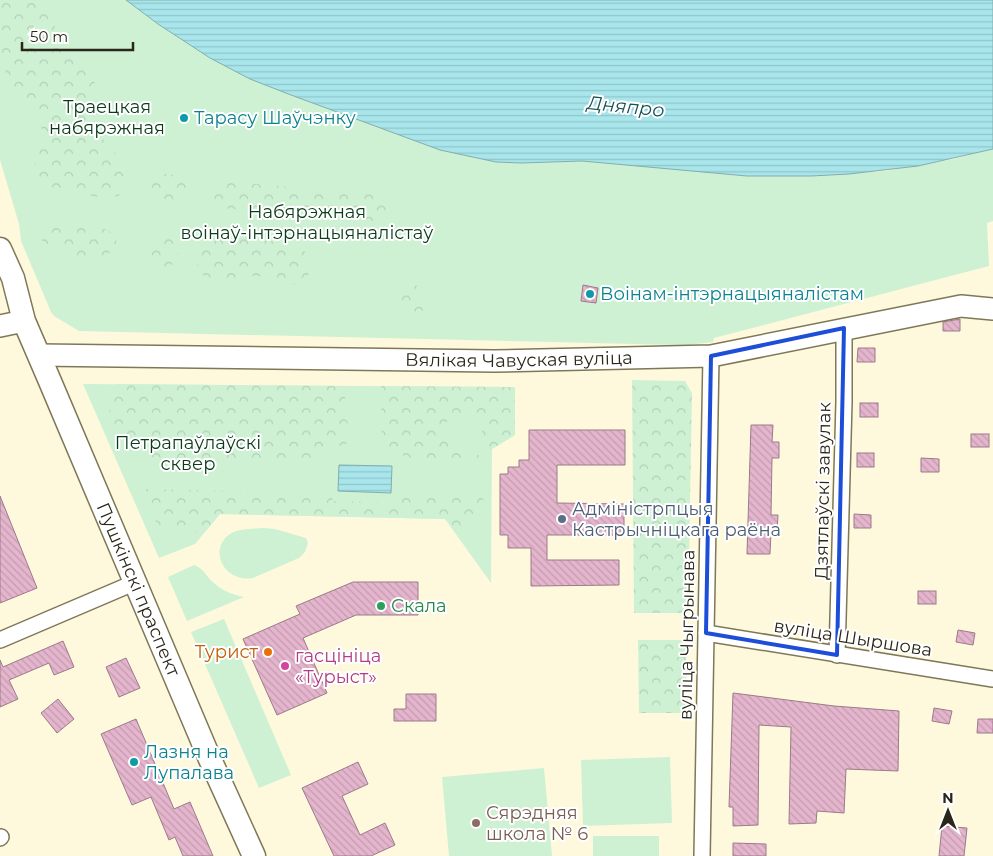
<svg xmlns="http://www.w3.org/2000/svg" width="993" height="856" font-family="Montserrat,sans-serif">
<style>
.green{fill:#cef1d4}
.forest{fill:url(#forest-crowns)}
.water{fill:url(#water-rules);stroke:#82adad}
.building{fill:url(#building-back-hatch);stroke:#9b7a8a}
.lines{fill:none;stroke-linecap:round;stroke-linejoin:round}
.minor-casing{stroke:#7e7858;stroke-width:18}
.secondary-casing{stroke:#7e7858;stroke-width:24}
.primary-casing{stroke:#7e7858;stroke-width:25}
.minor{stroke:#fff;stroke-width:15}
.secondary{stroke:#fff;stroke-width:21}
.primary{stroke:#fff;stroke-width:22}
.marked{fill:none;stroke:#1d4ed8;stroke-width:4;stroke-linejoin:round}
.culture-dot{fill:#0f9aa8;stroke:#fff;stroke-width:2}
.service-dot{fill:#5c6f8a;stroke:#fff;stroke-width:2}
.leisure-dot{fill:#2e9e5b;stroke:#fff;stroke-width:2}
.food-dot{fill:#e8710a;stroke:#fff;stroke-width:2}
.hotel-dot{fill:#d1479c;stroke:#fff;stroke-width:2}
.education-dot{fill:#8d6e63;stroke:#fff;stroke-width:2}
.labels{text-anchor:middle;stroke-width:4;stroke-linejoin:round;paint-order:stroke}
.park-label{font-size:18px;fill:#0c3b1c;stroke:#fff}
.culture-label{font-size:18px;fill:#0d838f;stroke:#fff;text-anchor:start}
.street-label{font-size:18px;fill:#2a271a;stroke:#fff}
.service-label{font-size:18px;fill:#4e5e75;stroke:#fff;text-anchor:start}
.leisure-label{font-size:18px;fill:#27864d;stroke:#fff;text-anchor:start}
.food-label{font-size:18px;fill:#c56008;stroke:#fff;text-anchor:end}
.hotel-label{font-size:18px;fill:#b23c85;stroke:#fff;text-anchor:start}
.education-label{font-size:18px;fill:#785e54;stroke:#fff;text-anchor:start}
.water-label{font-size:19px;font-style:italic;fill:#1b5055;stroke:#fff}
</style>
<defs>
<pattern id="forest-crowns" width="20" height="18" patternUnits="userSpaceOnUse" patternTransform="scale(1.25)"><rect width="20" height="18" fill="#cef1d4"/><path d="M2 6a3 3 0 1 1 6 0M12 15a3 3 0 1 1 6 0" fill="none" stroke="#b1cfb5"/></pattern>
<pattern id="water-rules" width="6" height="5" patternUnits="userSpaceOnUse" patternTransform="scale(1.25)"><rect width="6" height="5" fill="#a8e6ec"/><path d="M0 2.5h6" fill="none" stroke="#91c5ca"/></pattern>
<pattern id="building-back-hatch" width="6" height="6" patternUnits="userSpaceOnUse" patternTransform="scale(1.25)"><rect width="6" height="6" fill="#e4b5cd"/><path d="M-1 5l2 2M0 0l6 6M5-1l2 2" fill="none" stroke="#c49caf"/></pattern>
</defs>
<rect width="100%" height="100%" fill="#fef9dc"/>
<g class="green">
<polygon points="0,0 126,0 158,24 210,58 250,79 291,95 440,150 496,162 521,163 582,161 747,176 811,176 885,171 954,159 993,149 993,221 987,223 989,266 714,338 713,342 678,346 676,345 79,331 54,316 51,312 21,241 19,224 0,160"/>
<polygon points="83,384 515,387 515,435 492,449 491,583 445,519 220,514 195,544 159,558"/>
<path d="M264,528L275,529L306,538L308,543L305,552L299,558L253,578C225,583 207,550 230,534C239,528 253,529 264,528Z"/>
<path d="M194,565C204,568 207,578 215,584C223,591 234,595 244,597L187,621L168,577Z"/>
<polygon points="224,619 291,775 259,788 191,632"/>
<polygon points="670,757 672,823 583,826 581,760"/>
<polygon points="544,768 552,856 449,856 442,777"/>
<rect x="593" y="836" width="66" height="20"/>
</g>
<g class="forest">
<path d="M0,0H41C47,11 52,23 59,33C72,51 91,68 97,89C101,105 93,119 100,134C107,148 125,157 128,174C129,182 126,193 118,196C108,200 64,193 54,188C48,185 41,180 37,173C29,159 46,147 42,130C38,115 23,108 14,95C0,67 0,33 0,0Z"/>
<path d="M165,174C199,175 198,208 168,204C162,203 157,202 153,198C144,188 157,177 165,174Z"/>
<path d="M225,181L377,195C386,201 389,205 388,215L383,219L375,221L221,208L209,202C203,190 213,182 225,181Z"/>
<path d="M51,222C67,223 91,223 105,229C130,239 109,260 89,260C78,260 69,255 60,250C52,246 43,243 37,236C36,226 42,223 51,222Z"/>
<path d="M166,233C174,235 178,239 178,247C178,283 134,272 155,237Z"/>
<path d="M223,237C241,239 286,240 300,248C308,252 312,262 310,271C308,277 303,282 297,284C283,287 269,276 255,276C236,276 221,283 202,275C189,257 204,241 223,237Z"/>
<path d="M411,284L421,287L426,297L423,310C406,327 399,305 403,289Z"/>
<polygon points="632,380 685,381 692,393 688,613 634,613"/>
<path d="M116,384L344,386L348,428L346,449L332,441L325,447L327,463L148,457C113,437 109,433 109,392Z"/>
<polygon points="381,386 515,387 515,435 487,452 482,446 482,427 475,424 472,413 466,412 463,422 448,421 440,427 450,435 454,443 463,449 479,455 478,464 403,461 403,454 397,448 382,449"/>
<polygon points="144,489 331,493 333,501 399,503 400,493 479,496 484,500 486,514 476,522 466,524 458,531 445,519 220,514 202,535 187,529 187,538 181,541 168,530 160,533"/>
<polygon points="638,640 686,640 687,713 639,713"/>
</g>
<g class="water">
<polygon points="126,0 993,0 993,149 918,166 849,174 811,176 747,176 582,161 521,163 496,162 440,150 291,95 250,79 210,58 158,24"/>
<polygon points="339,465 392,466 391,493 338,491"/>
</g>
<g class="building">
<polygon points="583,285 598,288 596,303 581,301"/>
<polygon points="960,319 960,331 943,331 943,322"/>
<polygon points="858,348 875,348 875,362 857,362"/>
<rect x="860" y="403" width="18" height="14"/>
<polygon points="751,425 773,425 772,442 779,442 779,458 772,458 771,515 778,515 777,532 771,531 770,554 747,554"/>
<polygon points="529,430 625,430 625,465 557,465 557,503 624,504 624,535 547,535 547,560 619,560 619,585 531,586 531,548 508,548 508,535 500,535 500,474 508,474 508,467 519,467 519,460 529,460"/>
<rect x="971" y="434" width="18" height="13"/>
<rect x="857" y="453" width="17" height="14"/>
<polygon points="921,458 939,459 939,472 921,472"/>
<polygon points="0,496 37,588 0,603"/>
<polygon points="854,514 871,515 871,528 854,528"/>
<polygon points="353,582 418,582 418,615 356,615 303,638 327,693 277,715 243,639 300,614 296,606"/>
<rect x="918" y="591" width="18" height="13"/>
<polygon points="958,630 975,633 973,645 956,642"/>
<polygon points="63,641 74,667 54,675 49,663 9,680 18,699 0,707 0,660 3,667"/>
<polygon points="126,658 140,688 119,697 106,667"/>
<polygon points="733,693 834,706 899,711 898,771 846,769 844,813 817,811 816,823 789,824 791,727 759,725 758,825 733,826 733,807 729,807"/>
<polygon points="406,694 436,694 436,721 394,721 394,709 406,709"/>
<polygon points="58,699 74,719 57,733 41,713"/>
<polygon points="934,708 952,711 949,724 932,721"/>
<polygon points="136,719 174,809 190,802 213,856 183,856 175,837 169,840 151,797 132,805 101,734"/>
<polygon points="978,719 993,719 993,733 977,733"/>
<polygon points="358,762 368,784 342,796 360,835 385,823 395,845 371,856 334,856 302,788"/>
<polygon points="942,826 967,828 964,856 939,856"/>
<polygon points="733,843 766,844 766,856 733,856"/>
</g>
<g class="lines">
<defs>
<g id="minor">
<polyline points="706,633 993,679"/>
<polyline points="0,640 136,582"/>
<polyline points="837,655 844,402 844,328"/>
<polyline points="0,838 1,837"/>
<polyline points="702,856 711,356"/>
</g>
<g id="secondary">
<polyline points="0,326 24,321"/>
<path id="s1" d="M39,355L494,361L711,356L961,306L993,309"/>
</g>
<g id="primary">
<path id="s2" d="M0,249L13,278L24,321L49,379L209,757L254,856"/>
</g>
</defs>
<use href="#minor" class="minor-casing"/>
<use href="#secondary" class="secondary-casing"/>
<use href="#primary" class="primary-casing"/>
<use href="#minor" class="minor"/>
<use href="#secondary" class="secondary"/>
<use href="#primary" class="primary"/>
</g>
<path class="marked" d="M844,328L837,655L706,633L711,356Z"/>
<g class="culture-dot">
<circle cx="184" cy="118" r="5"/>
<circle cx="590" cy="294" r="5"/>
<circle cx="134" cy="762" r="5"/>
</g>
<circle class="service-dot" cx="562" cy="519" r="5"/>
<circle class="leisure-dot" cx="381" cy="606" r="5"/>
<circle class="food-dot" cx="268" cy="652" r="5"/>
<circle class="hotel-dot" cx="285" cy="666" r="5"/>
<circle class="education-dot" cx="476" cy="823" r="5"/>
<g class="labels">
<g class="park-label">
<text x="107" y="113">Траецкая<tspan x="107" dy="21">набярэжная</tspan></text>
<text x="307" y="218">Набярэжная<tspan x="307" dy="21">воінаў-інтэрнацыяналістаў</tspan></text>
<text x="188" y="449">Петрапаўлаўскі<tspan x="188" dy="21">сквер</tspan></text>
</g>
<g class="culture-label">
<text x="194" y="124">Тарасу Шаўчэнку</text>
<text x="600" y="300">Воінам-інтэрнацыяналістам</text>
<text x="144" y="758">Лазня на<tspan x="144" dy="21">Лупалава</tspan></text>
</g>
<g class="street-label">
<text dy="6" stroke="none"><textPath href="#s1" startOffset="480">Вялікая Чавуская вуліца</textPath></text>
<text transform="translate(823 491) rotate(-89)" y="6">Дзятлаўскі завулак</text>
<text dy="6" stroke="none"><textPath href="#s2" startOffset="368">Пушкінскі праспект</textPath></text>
<text transform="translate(687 635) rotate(-89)" y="6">вуліца Чыгрынава</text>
<text transform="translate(853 638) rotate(9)" y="6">вуліца Шыршова</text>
</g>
<g class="service-label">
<text x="572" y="515">Адміністрпцыя<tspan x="572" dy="21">Кастрычніцкага раёна</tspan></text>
</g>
<g class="leisure-label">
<text x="391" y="612">Скала</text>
</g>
<g class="food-label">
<text x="258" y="658">Турист</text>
</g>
<g class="hotel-label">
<text x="295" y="662">гасцініца<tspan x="295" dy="21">«Турыст»</tspan></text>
</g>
<g class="education-label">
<text x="486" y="819">Сярэдняя<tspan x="486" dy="21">школа № 6</tspan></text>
</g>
<g class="water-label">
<text transform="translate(626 106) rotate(6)" y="7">Дняпро</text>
</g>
</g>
<g transform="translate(948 811)" stroke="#ffffff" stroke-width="4" paint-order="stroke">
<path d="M0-4L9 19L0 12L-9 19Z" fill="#2a271a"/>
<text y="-8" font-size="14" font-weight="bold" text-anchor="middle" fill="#2a271a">N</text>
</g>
<path d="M22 42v8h111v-8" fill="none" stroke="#2a271a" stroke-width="2.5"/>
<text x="30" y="42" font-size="15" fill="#2a271a" stroke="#ffffff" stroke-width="4" paint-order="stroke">50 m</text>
</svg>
